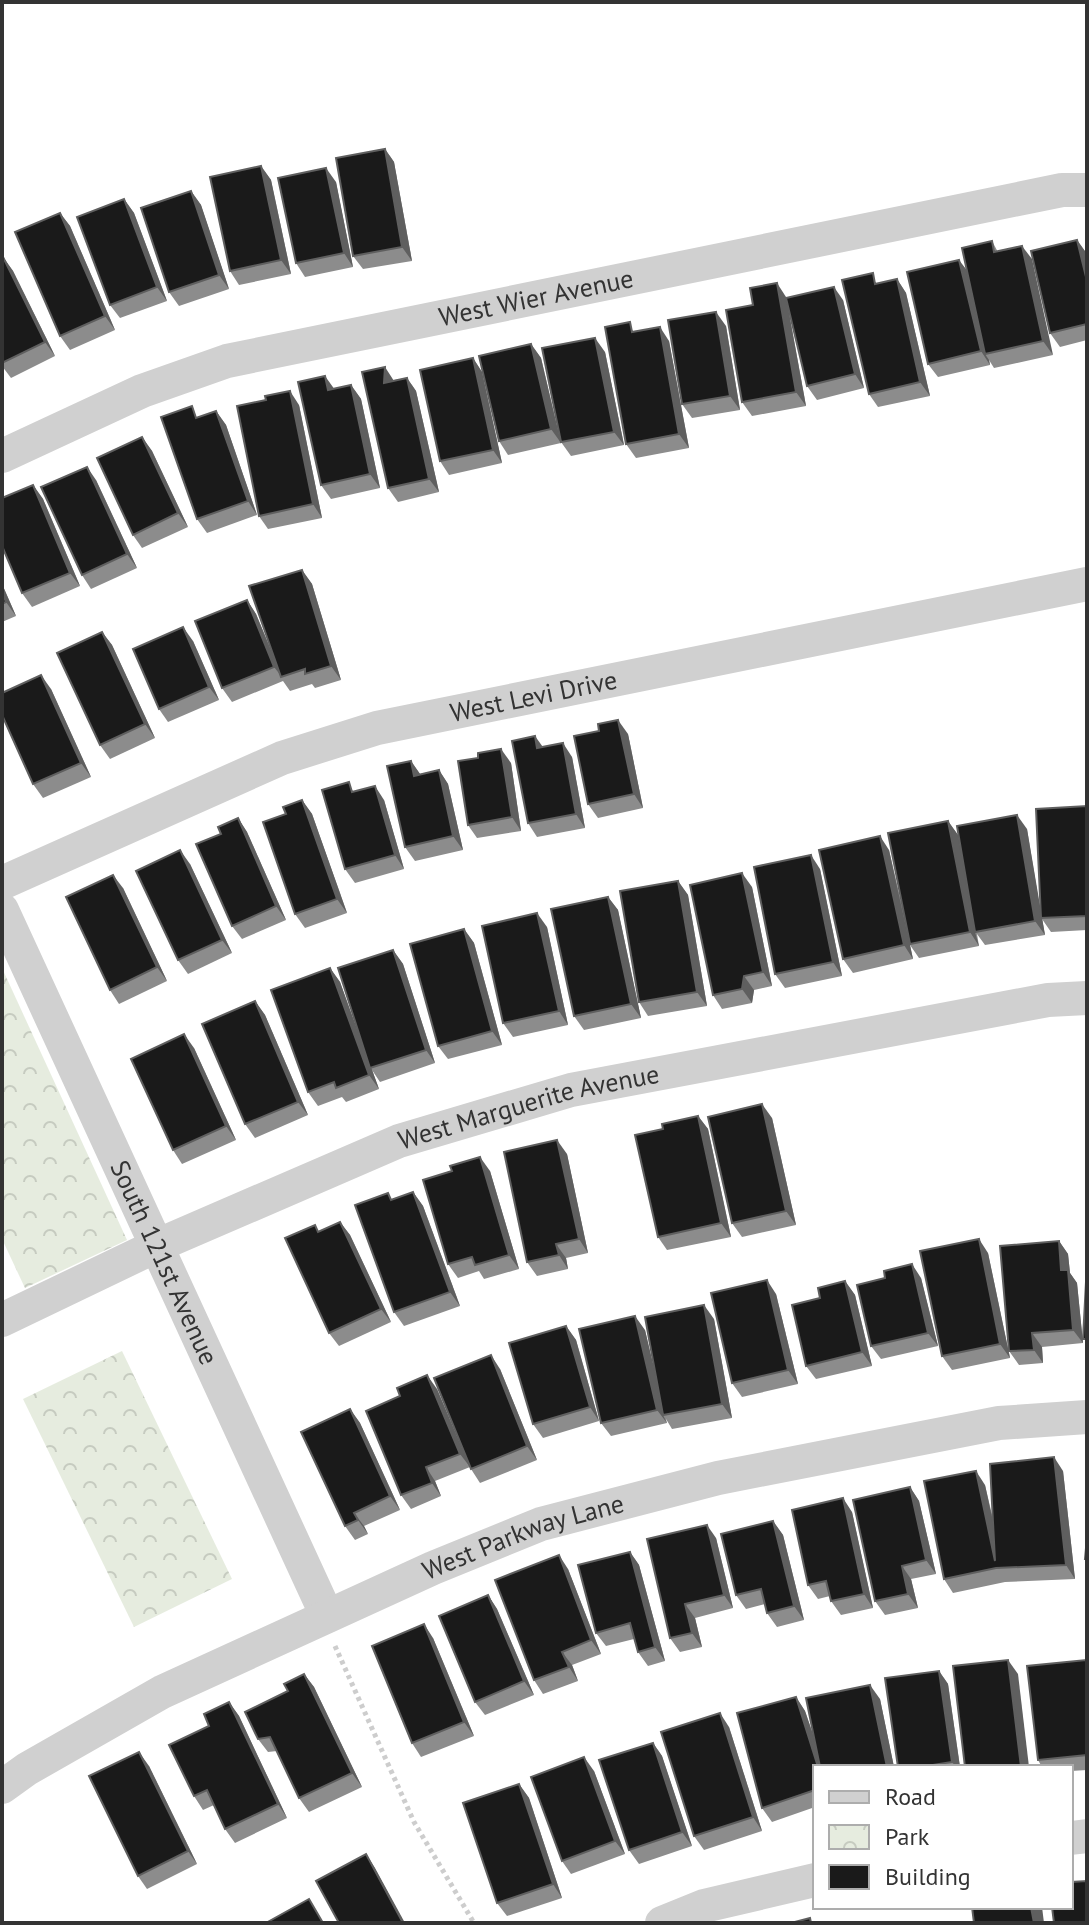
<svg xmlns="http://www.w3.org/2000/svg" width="1089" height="1925" font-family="'PT Sans',sans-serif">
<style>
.park{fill:url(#park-crowns)}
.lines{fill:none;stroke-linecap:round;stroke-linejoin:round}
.path{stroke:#cdcdcd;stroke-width:5;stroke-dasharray:4 4;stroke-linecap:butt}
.street{stroke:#d0d0d0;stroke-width:34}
.wall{fill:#8c8c8c}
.shaded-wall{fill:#5f5f5f}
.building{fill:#1a1a1a;stroke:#5f5f5f;stroke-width:2}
.labels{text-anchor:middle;stroke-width:8;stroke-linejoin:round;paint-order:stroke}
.street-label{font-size:26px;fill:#333;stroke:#fff}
</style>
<defs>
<pattern id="park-crowns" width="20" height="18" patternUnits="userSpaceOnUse" patternTransform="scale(2)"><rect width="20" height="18" fill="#e6ecdf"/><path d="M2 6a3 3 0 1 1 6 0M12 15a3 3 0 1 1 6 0" fill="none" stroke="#c6cbc0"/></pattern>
</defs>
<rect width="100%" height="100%" fill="#fff"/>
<g class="park">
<polygon points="2,968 127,1240 25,1288 2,1239"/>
<polygon points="122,1351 232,1579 134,1627 23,1399"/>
</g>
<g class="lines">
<polyline class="path" points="335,1646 414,1822 474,1923"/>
<g class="street">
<path id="s1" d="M2,456L142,391L227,361L1062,190H1087"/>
<path id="s2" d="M2,883L282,758L377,728L1087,584"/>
<path id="s3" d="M2,910L327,1616"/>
<path id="s4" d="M2,1320L156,1246L399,1141L571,1090L1048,1000L1087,998"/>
<path id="s5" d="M2,1787L27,1769L162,1692L433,1568L541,1524L718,1478L999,1423L1087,1417"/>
<polyline points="1071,1838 1087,1836"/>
<polyline points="662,1923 704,1906 815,1880"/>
</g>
</g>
<g class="wall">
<polygon points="385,149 394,162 412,261 363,269 353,256"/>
<polygon points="261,166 271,180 291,274 239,285 230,271"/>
<polygon points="336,182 353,267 305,277 296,263"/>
<polygon points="191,191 201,205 229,289 179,306 169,292"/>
<polygon points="124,199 134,213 167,301 120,318 110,305"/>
<polygon points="60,213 70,226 115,330 70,350 60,336"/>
<polygon points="1077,240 1087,254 1087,340 1060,347 1050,333"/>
<polygon points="992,241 1053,355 994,368 989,360 990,365 938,377 928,364 967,270"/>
<polygon points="3,257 13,271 55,356 11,378 2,366 2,258"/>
<polygon points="897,279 906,293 930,396 878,407 869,394 880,283"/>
<polygon points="786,297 787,298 843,300 864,388 817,400 807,386 789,312 806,406 752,416 742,402 753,305"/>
<polygon points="726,326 740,410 692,418 682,404"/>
<polygon points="637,331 669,341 689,448 636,458 626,444"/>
<polygon points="531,344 541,358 561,443 508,455 499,441"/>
<polygon points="605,352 624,445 571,456 561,442"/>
<polygon points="473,358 482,372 502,463 449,475 440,461"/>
<polygon points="407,378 416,391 439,492 398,502 388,488 394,380"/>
<polygon points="351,385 361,399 380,488 331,499 321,485 334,389"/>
<polygon points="299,405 322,518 268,529 259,516"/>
<polygon points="216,411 226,425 257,515 207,533 197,519 199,417"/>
<polygon points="142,437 152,451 188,527 142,548 133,535"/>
<polygon points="96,480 137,568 91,589 82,575"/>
<polygon points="33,485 43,499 80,586 32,607 22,593"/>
<polygon points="302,570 312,584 341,680 315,688 312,684 290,691 283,681 232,702 222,688 247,600 256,614 272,652"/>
<polygon points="2,584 16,616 2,622"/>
<polygon points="102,632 112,645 155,738 110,759 100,745"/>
<polygon points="193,641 219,700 168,722 159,709"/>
<polygon points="51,689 91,777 43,798 33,784"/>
<polygon points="628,734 643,808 598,818 588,804"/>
<polygon points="542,747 572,757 585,828 537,837 528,823"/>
<polygon points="411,761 420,774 439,770 448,784 463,850 415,861 405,847"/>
<polygon points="511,763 521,831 477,838 468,825"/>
<polygon points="302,800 312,814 347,913 305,928 295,914 286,814"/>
<polygon points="384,800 404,869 355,883 345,869"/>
<polygon points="1087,806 1087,930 1051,932 1042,919 1045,935 985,945 977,934 979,946 919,958 910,945 913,959 853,973 843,959 889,850 907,927 948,821 958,835 968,890 1027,829 1041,915"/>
<polygon points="238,818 247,832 286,920 242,939 232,926"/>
<polygon points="190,864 232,953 188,974 178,960"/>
<polygon points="820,869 842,976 785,988 775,974"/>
<polygon points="678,881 688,895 707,1006 648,1016 639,1002"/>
<polygon points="752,887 772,986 754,990 752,1003 722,1009 713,995"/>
<polygon points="123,888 167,981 119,1004 110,990"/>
<polygon points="608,897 618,910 641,1018 584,1030 574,1016"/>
<polygon points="547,927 568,1025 513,1037 503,1023"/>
<polygon points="464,929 474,943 502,1045 448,1059 438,1046"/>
<polygon points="393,950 403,964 435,1063 380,1082 372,1070 379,1089 346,1102 342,1097 318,1106 308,1092 330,968 340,982 364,1050"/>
<polygon points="255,1001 265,1015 308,1115 255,1138 245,1124"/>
<polygon points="194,1048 236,1140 182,1164 173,1150"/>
<polygon points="698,1116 708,1129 731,1237 667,1250 658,1237 663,1129"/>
<polygon points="772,1118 796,1225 742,1237 732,1223"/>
<polygon points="567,1154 588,1253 566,1258 568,1269 537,1276 527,1262"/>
<polygon points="490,1171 519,1269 484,1279 479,1271 458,1278 448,1264"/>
<polygon points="413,1192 423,1206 460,1306 404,1326 394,1312 393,1199"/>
<polygon points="340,1222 350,1235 391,1322 339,1346 329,1333 319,1231"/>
<polygon points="1059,1241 1068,1254 1070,1273 1077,1283 1083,1343 1042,1347 1043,1363 1019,1365 1009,1351"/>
<polygon points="988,1253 1010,1358 952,1370 942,1356"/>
<polygon points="921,1278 938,1346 881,1359 871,1346"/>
<polygon points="845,1281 855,1295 872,1366 816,1379 806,1366 820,1298"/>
<polygon points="776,1294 798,1384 742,1397 732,1383"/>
<polygon points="714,1319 732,1418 672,1429 666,1419 667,1423 611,1436 601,1423 645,1330 655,1374"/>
<polygon points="566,1326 576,1340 599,1421 543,1438 533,1424"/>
<polygon points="500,1369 537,1460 480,1483 471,1469"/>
<polygon points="437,1389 470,1467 435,1481 441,1496 411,1509 401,1495"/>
<polygon points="350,1409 360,1423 400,1510 364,1526 368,1534 355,1540 345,1526"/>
<polygon points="1063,1471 1075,1579 1005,1582 953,1593 944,1579 985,1485 993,1519"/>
<polygon points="910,1487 919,1501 936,1574 911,1579 918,1608 885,1615 875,1601"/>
<polygon points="852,1512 873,1608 841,1615 831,1601 830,1596 818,1599 808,1585"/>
<polygon points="773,1521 783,1535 804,1620 777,1627 767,1613 765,1604 746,1609 736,1595"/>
<polygon points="716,1538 733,1608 695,1618 702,1647 680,1652 670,1638 647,1539"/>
<polygon points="630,1552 639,1565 665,1661 648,1666 638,1652 634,1639 606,1646 596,1633"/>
<polygon points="568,1569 601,1654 572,1665 578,1681 543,1694 534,1680"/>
<polygon points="488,1595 497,1609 534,1695 485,1715 475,1702"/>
<polygon points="433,1638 474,1736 421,1757 412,1743"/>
<polygon points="1087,1660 1087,1770 1071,1771 1071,1767 1042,1767 1038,1760"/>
<polygon points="939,1671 948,1684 960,1767 898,1767"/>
<polygon points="304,1674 314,1687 362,1787 309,1812 299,1798 277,1751 268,1752 258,1739 288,1691"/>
<polygon points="796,1697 805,1711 814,1737 880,1699 894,1767 815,1767 815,1807 772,1822 762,1808"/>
<polygon points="229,1702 239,1716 287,1818 235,1843 225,1829 214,1805 203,1810 194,1796 209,1726"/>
<polygon points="729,1727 762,1831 704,1850 694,1836"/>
<polygon points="653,1743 662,1756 692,1846 639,1864 629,1850"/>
<polygon points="149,1766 197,1864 147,1889 138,1876"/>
<polygon points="594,1771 625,1854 571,1874 562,1861"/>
<polygon points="519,1784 529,1798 562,1898 507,1916 497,1903"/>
</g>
<g class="shaded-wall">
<polygon points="385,149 394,162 412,261 402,247"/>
<polygon points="261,166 271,180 291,274 281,260"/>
<polygon points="326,168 336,182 353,267 344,253"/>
<polygon points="191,191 201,205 229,289 219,275"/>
<polygon points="124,199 134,213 167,301 157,287"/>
<polygon points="60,213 70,226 115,330 105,316"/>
<polygon points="1077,240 1087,254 1087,281"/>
<polygon points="1022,246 1032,259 1053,355 1043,341"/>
<polygon points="3,257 13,271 55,356 45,342"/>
<polygon points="959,260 969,273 985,354 989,360 990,365 981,351"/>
<polygon points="897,279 906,293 930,396 920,382"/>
<polygon points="777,283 786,297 806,406 796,392"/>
<polygon points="834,287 843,300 864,388 855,374"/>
<polygon points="716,312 726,326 740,410 730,396"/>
<polygon points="660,327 669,341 689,448 679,434"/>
<polygon points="595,338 605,352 624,445 614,432"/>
<polygon points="531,344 541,358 561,443 551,429"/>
<polygon points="473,358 482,372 502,463 493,450"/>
<polygon points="385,367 394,381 384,383"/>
<polygon points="325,376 335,390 328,390"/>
<polygon points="407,378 416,391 439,492 429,479"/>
<polygon points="351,385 361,399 380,488 370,474"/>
<polygon points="290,391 299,405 322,518 313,504"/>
<polygon points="216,411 226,425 257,515 248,501"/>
<polygon points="142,437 152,451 188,527 178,513"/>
<polygon points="87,467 96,480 137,568 127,554"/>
<polygon points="33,485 43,499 80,586 70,573"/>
<polygon points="302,570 312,584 341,680 331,666"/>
<polygon points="2,584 16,616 6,602 2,592"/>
<polygon points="247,600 256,614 282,677 274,667"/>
<polygon points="183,627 193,641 219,700 209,687"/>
<polygon points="102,632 112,645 155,738 145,724"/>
<polygon points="41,675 51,689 91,777 81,763"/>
<polygon points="618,720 628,734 643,808 634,794"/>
<polygon points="535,736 545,750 537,748"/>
<polygon points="563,743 572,757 585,828 576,814"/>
<polygon points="501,749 511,763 521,831 512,817"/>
<polygon points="411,761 420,774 414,776"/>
<polygon points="439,770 448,784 463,850 453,836"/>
<polygon points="375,786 384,800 404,869 395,855"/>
<polygon points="302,800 312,814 347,913 337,899"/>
<polygon points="1017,815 1027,829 1045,935 1035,921"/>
<polygon points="238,818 247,832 286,920 276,906"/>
<polygon points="948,821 958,835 976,931 975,932 979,946 970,932"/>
<polygon points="880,836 889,850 913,959 904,945"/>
<polygon points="180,850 190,864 232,953 222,940"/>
<polygon points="811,855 820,869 842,976 833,962"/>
<polygon points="742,873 752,887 772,986 763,972"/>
<polygon points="113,875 123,888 167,981 157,967"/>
<polygon points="678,881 688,895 707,1006 697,992"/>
<polygon points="608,897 618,910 641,1018 631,1004"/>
<polygon points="537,913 547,927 568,1025 559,1011"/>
<polygon points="464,929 474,943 502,1045 492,1031"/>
<polygon points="393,950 403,964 435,1063 426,1050"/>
<polygon points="330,968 340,982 379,1089 369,1075"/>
<polygon points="744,976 754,990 752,1003 742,989"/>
<polygon points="255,1001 265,1015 308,1115 298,1102"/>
<polygon points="184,1034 194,1048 236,1140 226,1126"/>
<polygon points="762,1104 772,1118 796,1225 786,1211"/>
<polygon points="698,1116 708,1129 731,1237 721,1223"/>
<polygon points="557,1140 567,1154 588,1253 579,1239"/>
<polygon points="480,1157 490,1171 519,1269 509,1255"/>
<polygon points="413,1192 423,1206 460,1306 450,1292"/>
<polygon points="340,1222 350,1235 391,1322 381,1309"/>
<polygon points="979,1239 988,1253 1010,1358 1000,1344"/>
<polygon points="1059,1241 1068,1254 1070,1273 1077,1283 1083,1343 1073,1330 1061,1270"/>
<polygon points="556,1244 566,1258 568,1269 559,1255"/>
<polygon points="912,1264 921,1278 938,1346 928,1333"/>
<polygon points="767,1280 776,1294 798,1384 788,1370"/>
<polygon points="845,1281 855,1295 872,1366 862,1352"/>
<polygon points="704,1305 714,1319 732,1418 722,1404"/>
<polygon points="635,1316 645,1330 665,1414 663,1415 667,1423 657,1410"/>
<polygon points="566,1326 576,1340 599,1421 590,1407"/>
<polygon points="1032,1333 1042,1347 1043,1363 1034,1350"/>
<polygon points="491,1355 500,1369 537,1460 527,1446"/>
<polygon points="427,1375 437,1389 470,1467 460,1454"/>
<polygon points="350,1409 360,1423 400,1510 390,1496"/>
<polygon points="1054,1457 1063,1471 1075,1579 1066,1565"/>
<polygon points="426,1467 435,1481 441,1496 432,1483"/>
<polygon points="976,1471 985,1485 1003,1568 995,1561"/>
<polygon points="910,1487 919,1501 936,1574 926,1560"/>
<polygon points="843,1498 852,1512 873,1608 864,1594"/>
<polygon points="354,1513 364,1526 368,1534 358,1520"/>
<polygon points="773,1521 783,1535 804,1620 794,1606"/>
<polygon points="707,1525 716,1538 733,1608 724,1595"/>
<polygon points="630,1552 639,1565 665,1661 655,1647"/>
<polygon points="559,1555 568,1569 601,1654 591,1640"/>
<polygon points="902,1566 911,1579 918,1608 908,1594"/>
<polygon points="488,1595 497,1609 534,1695 524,1681"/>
<polygon points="685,1604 695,1618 702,1647 692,1633"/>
<polygon points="424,1624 433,1638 474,1736 464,1722"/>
<polygon points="562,1652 572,1665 578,1681 569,1667"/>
<polygon points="1008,1660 1018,1674 1029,1767 1021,1767"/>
<polygon points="939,1671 948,1684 960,1767 956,1767 952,1762"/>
<polygon points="304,1674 314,1687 362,1787 352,1773"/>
<polygon points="870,1685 880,1699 894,1767 887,1767"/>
<polygon points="796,1697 805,1711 824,1767 818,1767"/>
<polygon points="229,1702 239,1716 287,1818 278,1804"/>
<polygon points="720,1713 729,1727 762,1831 753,1817"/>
<polygon points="653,1743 662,1756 692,1846 682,1832"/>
<polygon points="139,1752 149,1766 197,1864 188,1851"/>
<polygon points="584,1757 594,1771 625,1854 615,1841"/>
<polygon points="519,1784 529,1798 562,1898 553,1884"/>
<polygon points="366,1854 375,1868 405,1923 403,1923"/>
<polygon points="1031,1907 1042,1907 1044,1923 1034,1923"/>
</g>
<g class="building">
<polygon points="385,149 402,247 353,256 336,158"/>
<polygon points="261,166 281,260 230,271 210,177"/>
<polygon points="326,168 344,253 296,263 278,178"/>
<polygon points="191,191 219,275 169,292 141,208"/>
<polygon points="124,199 157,287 110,305 77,217"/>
<polygon points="60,213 105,316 60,336 15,232"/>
<polygon points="1077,240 1087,281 1087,324 1050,333 1031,251"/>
<polygon points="992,241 994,252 1022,246 1043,341 985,354 962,248"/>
<polygon points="3,257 45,342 2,363 2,258"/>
<polygon points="959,260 981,351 928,364 907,272"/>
<polygon points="873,273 875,284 897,279 920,382 869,394 842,280"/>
<polygon points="777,283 796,392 742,402 726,310 753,305 750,288"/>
<polygon points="834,287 855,374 807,386 786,298"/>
<polygon points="716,312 730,396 682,404 668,320"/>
<polygon points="630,322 632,332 660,327 679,434 626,444 605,327"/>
<polygon points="595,338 614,432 561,442 542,348"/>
<polygon points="531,344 551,429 499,441 479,356"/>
<polygon points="473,358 493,450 440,461 420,370"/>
<polygon points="385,367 384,383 407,378 429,479 388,488 362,372"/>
<polygon points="325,376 328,390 351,385 370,474 321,485 298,382"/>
<polygon points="290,391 313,504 259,516 237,406 266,400 265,396"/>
<polygon points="192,406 196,418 216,411 248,501 197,519 161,417"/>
<polygon points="142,437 178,513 133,535 97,458"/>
<polygon points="87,467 127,554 82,575 41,487"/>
<polygon points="33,485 70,573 22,593 2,546 2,498"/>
<polygon points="302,570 331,666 305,674 305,669 281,677 249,586"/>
<polygon points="2,592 6,602 2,604"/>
<polygon points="247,600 274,667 222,688 195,621"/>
<polygon points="183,627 209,687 159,709 133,649"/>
<polygon points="102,632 145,724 100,745 57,653"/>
<polygon points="41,675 81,763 33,784 2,715 2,693"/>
<polygon points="618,720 634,794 588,804 574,736 599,731 598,724"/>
<polygon points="535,736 537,748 563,743 576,814 528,823 512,741"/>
<polygon points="501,749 512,817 468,825 458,761 478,758 478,753"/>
<polygon points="411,761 414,776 439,770 453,836 405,847 387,766"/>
<polygon points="349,782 352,792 375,786 395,855 345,869 322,790"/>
<polygon points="302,800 337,899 295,914 263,822 286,814 283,807"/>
<polygon points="1087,806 1087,916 1041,918 1036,809"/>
<polygon points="1017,815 1035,921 975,932 957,826"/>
<polygon points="238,818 276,906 232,926 196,844 221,834 218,827"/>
<polygon points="948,821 970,932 910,944 888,833"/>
<polygon points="880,836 904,945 843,959 819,850"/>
<polygon points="180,850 222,940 178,960 136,871"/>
<polygon points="811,855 833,962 775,974 754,867"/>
<polygon points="742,873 763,972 744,976 742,989 713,995 690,885"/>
<polygon points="113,875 157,967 110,990 66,897"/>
<polygon points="678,881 697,992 639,1002 620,891"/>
<polygon points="608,897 631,1004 574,1016 551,909"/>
<polygon points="537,913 559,1011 503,1023 482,926"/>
<polygon points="464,929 492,1031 438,1046 410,944"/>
<polygon points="393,950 426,1050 370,1068 338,968"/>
<polygon points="330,968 369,1075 336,1088 334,1082 308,1092 271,990"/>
<polygon points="255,1001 298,1102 245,1124 202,1024"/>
<polygon points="184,1034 226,1126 173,1150 131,1059"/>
<polygon points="762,1104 786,1211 732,1223 708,1117"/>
<polygon points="698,1116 721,1223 658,1237 635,1135 663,1129 662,1124"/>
<polygon points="557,1140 579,1239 556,1244 559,1255 527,1262 504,1152"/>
<polygon points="480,1157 509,1255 475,1265 472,1257 448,1264 423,1180 452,1171 450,1166"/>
<polygon points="413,1192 450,1292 394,1312 355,1205 388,1193 391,1200"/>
<polygon points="340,1222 381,1309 329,1333 285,1238 315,1225 318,1232"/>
<polygon points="979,1239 1000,1344 942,1356 920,1251"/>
<polygon points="1059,1241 1061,1270 1068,1270 1073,1330 1032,1333 1034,1350 1009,1351 1000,1246"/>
<polygon points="1087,1263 1087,1339 1083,1339"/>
<polygon points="912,1264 928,1333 871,1346 857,1285 885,1278 884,1271"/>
<polygon points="767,1280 788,1370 732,1383 711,1293"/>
<polygon points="845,1281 862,1352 806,1366 792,1305 820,1298 818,1288"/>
<polygon points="704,1305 722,1404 663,1415 645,1317"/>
<polygon points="635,1316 657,1410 601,1423 579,1329"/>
<polygon points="566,1326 590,1407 533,1424 509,1343"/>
<polygon points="491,1355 527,1446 471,1469 434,1378"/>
<polygon points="427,1375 460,1454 426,1467 432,1483 401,1495 366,1411 400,1396 397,1388"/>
<polygon points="350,1409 390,1496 354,1513 358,1520 345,1526 301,1432"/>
<polygon points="1054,1457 1066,1565 996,1568 944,1579 924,1481 976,1471 995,1561 990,1464"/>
<polygon points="910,1487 926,1560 902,1566 908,1594 875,1601 853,1500"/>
<polygon points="843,1498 864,1594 831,1601 826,1581 808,1585 792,1510"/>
<polygon points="773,1521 794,1606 767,1613 761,1589 736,1595 721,1534"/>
<polygon points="707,1525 724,1595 685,1604 692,1633 670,1638 647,1539"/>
<polygon points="1087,1537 1087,1559 1085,1559"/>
<polygon points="630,1552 655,1647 638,1652 630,1623 596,1633 578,1565"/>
<polygon points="559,1555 591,1640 562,1652 569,1667 534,1680 495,1580"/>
<polygon points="488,1595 524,1681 475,1702 439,1616"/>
<polygon points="424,1624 464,1722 412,1743 372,1646"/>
<polygon points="1008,1660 1021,1767 965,1767 953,1666"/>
<polygon points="1086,1660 1087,1755 1038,1760 1027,1666"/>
<polygon points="939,1671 952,1762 920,1767 898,1767 885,1678"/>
<polygon points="304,1674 352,1773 299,1798 270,1737 258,1739 245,1712 288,1691 284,1684"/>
<polygon points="870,1685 887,1767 820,1767 806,1698"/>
<polygon points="796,1697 818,1767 815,1767 815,1790 762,1808 737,1713"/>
<polygon points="229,1702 278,1804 225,1829 207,1790 194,1796 169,1745 209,1726 204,1714"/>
<polygon points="720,1713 753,1817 694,1836 661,1732"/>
<polygon points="653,1743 682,1832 629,1850 599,1760"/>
<polygon points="139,1752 188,1851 138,1876 89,1776"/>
<polygon points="584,1757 615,1841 562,1861 531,1777"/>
<polygon points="519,1784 553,1884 497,1903 463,1803"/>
<polygon points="366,1854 403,1923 339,1923 316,1881"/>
<polygon points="1087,1881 1087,1923 1054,1923 1052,1907 1071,1907 1071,1882"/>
<polygon points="309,1899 323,1923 266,1923"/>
<polygon points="972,1907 1031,1907 1034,1923 974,1923"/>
<polygon points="810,1918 811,1923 791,1923"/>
</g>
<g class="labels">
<g class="street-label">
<text dy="9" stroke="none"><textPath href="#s1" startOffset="560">West Wier Avenue</textPath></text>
<text dy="9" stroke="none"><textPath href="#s2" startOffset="566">West Levi Drive</textPath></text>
<text dy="9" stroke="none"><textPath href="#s4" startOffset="570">West Marguerite Avenue</textPath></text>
<text dy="9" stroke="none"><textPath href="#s3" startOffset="388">South 121st Avenue</textPath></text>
<text dy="9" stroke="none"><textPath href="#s5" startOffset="580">West Parkway Lane</textPath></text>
</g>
</g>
<rect width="1089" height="1925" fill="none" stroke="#333333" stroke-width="8"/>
<rect x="813" y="1765" width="260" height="144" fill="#ffffff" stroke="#adadad" stroke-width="2"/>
<rect x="829" y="1791" width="40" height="12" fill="#d0d0d0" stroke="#adadad" stroke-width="2"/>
<text x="885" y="1805" font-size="24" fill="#333333">Road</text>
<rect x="829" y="1825" width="40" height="24" fill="url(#park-crowns)" stroke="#adadad" stroke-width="2"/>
<text x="885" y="1845" font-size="24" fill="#333333">Park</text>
<rect x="829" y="1865" width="40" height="24" fill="#1a1a1a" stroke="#adadad" stroke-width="2"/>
<text x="885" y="1885" font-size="24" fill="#333333">Building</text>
</svg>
